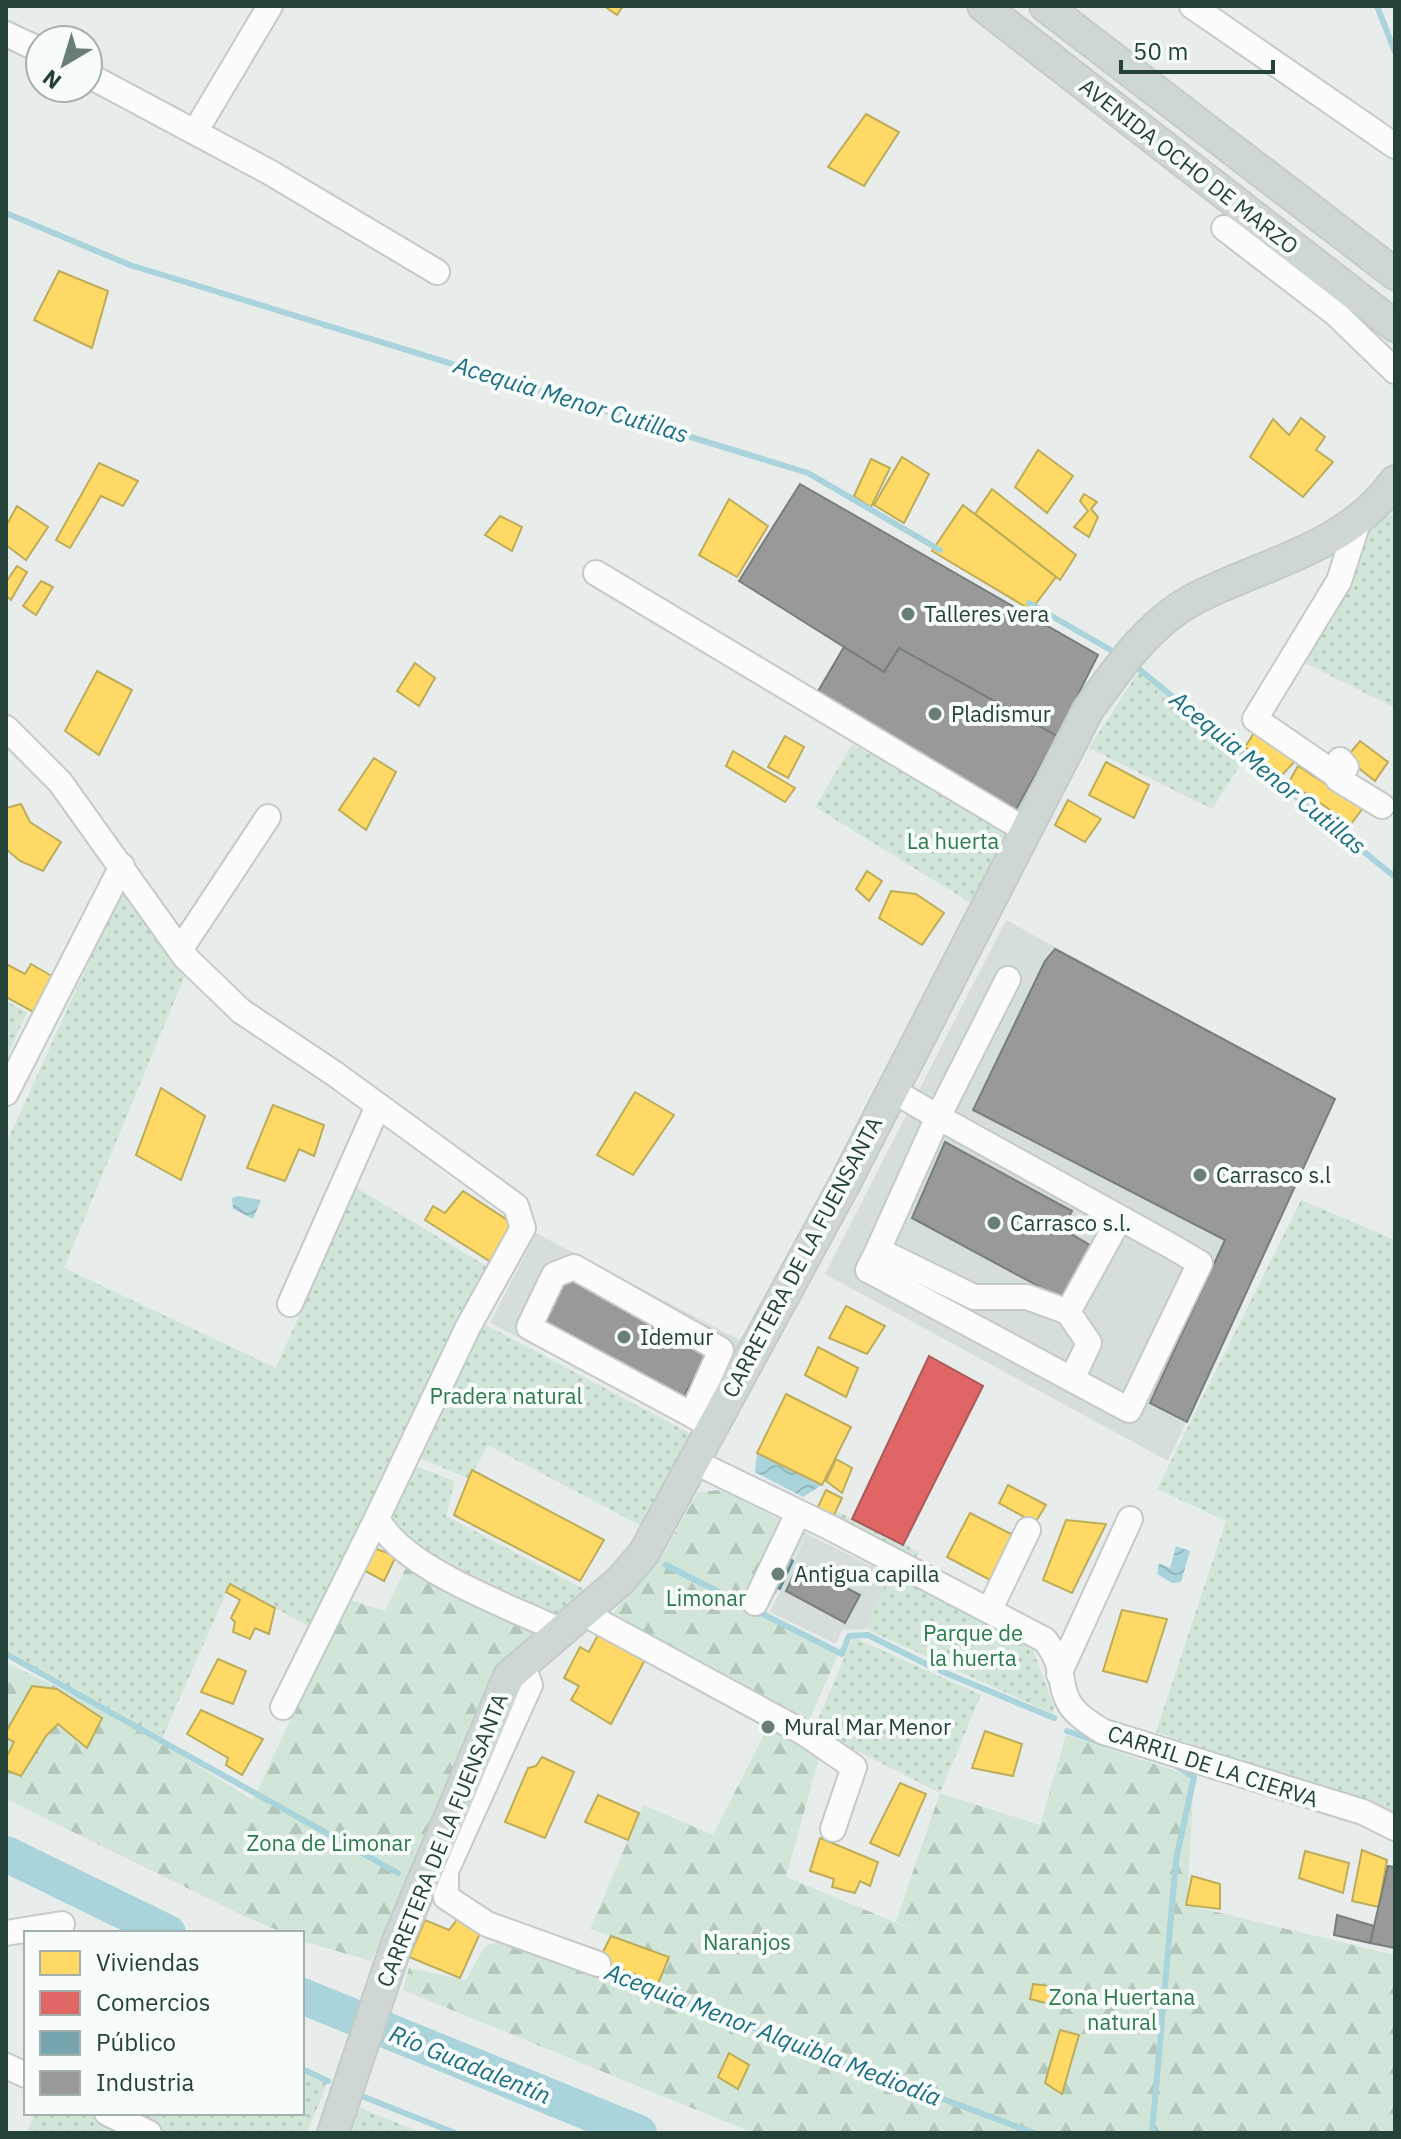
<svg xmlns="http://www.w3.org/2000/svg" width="1401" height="2139" font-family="'IBM Plex Sans',sans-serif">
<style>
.built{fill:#d6dedb}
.green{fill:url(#green-dots)}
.forest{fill:url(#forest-firs)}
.water{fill:url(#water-waves)}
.homes{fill:#ffd966;stroke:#bdac59;stroke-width:2}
.shops{fill:#e06666;stroke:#a85b59;stroke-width:2}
.public{fill:#76a5af;stroke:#5d878c;stroke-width:2}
.industry{fill:#999;stroke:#767f7c;stroke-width:2}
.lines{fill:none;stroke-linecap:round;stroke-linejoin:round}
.stream{stroke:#a9d4db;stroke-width:6}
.river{stroke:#a9d4db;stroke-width:36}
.minor-casing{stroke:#c5cac8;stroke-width:28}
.major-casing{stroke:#c3ccc9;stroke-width:34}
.minor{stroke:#fcfcfc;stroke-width:24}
.major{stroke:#cfd7d5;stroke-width:30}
.poi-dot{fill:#697e78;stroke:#f7fbf9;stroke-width:3}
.labels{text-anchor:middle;stroke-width:8;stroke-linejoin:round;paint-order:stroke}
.street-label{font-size:22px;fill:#24423a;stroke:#f7fbf9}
.poi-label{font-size:22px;fill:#24423a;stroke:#f7fbf9;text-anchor:start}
.park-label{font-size:22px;fill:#2d7a4b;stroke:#f7fbf9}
.water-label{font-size:24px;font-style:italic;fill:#1c6f80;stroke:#f7fbf9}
</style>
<defs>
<pattern id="green-dots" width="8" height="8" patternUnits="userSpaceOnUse" patternTransform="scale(2)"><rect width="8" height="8" fill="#d1e6d8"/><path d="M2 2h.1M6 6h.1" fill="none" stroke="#b3c6ba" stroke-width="1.8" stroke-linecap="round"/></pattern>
<pattern id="forest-firs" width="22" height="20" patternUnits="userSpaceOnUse" patternTransform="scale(2)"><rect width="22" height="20" fill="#d1e6d8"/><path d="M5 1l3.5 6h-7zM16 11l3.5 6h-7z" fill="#b3c6ba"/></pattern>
<pattern id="water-waves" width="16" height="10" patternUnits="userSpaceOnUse" patternTransform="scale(2)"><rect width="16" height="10" fill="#a9d4db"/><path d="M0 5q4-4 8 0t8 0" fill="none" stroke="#91b7bd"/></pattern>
</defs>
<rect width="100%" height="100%" fill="#e8edeb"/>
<g class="built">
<polygon points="1006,920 1335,1099 1168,1461 825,1274"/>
<polygon points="536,1233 743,1342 691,1427 490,1323"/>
<polygon points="807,1534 890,1575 866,1629 842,1630 836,1644 770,1612"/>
</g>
<g class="green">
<polygon points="1390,514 1395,518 1395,708 1299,660 1364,534"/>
<polygon points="1140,670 1246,756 1212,809 1089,748"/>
<polygon points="852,745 1018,825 971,903 815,807"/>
<polygon points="121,891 186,973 64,1268 276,1368 355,1187 488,1267 310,1627 230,1584 161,1741 6,1653 6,1144"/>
<polygon points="6,1001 27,1012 6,1059"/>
<polygon points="1301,1200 1395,1240 1395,1812 1156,1732 1226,1521 1157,1489"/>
<polygon points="482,1323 693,1435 643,1527 488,1445 469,1479 417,1457"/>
<polygon points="415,1466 455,1481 446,1516 586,1590 557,1617 407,1544 389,1513"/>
<polygon points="836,1511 919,1552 915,1560 832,1519"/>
<polygon points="890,1575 1030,1642 1054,1707 1053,1714 866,1629"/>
<polygon points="853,1637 981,1695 940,1793 814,1729"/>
<polygon points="302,2069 328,2081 307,2133 27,2133 35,2113 302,2113"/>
<polygon points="360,2108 422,2133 350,2133"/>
</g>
<g class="forest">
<polygon points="722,1490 807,1534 765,1615 839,1652 807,1725 606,1621 664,1553 698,1492"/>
<polygon points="411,1557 535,1632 496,1678 371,1961 302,1941 302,1933 284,1933 248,1918 6,1799 6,1663 116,1715 253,1800 347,1599 385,1611"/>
<polygon points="768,1727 823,1744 786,1877 916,1931 896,1921 940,1793 1040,1825 1066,1735 1194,1777 1187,1905 1395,1955 1395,2133 753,2133 403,1990 409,1968 466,1980 485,1946 512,1938 656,1988 669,1957 590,1929 643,1805 713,1835"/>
</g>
<g class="water">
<polygon points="238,1196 261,1200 253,1219 233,1209 232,1198"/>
<polygon points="757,1453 822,1485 803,1497 755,1472"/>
<polygon points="1176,1546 1190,1551 1181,1582 1172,1583 1157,1574 1159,1563 1170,1568"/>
</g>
<g class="homes">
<polygon points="604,6 623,6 617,15"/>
<polygon points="866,114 899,132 864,186 828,167"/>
<polygon points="59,271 108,291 92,348 34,320"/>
<polygon points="1301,418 1325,437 1316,450 1333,462 1303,497 1250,457 1273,419 1289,435"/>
<polygon points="1038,450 1073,476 1047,513 1015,487"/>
<polygon points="902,457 929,474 904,523 874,505"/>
<polygon points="871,459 890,468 871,507 854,496"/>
<polygon points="99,463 138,481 123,506 101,496 70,548 56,540"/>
<polygon points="992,489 1076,555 1060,580 975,514"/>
<polygon points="1084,494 1097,502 1091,509 1098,517 1089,537 1074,527 1088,511 1080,501"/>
<polygon points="729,499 768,526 737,577 699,555"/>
<polygon points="963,505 1056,577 1031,610 932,551"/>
<polygon points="17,506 48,527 26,560 6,545 6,526"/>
<polygon points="500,516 522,527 512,551 485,535"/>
<polygon points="17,566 27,572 11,600 6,596 6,582"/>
<polygon points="41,581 53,587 36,615 23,606"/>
<polygon points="415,663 435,678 419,706 397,691"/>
<polygon points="97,671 132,690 99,755 65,731"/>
<polygon points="1256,730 1296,760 1281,776 1245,747"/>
<polygon points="785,736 804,747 788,778 768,767"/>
<polygon points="1360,741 1388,762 1375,781 1346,758"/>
<polygon points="733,751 795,788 785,802 726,766"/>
<polygon points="374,758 396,772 366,830 339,810"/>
<polygon points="1106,762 1149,785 1134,818 1089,795"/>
<polygon points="1298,766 1363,808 1351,824 1289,782"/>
<polygon points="1068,800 1101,819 1085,842 1055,825"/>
<polygon points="21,804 30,822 61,842 43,871 20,861 6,849 6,808"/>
<polygon points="867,871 882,881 869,901 856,889"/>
<polygon points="891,891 916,894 944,913 922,945 879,918"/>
<polygon points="6,964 25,974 31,964 57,979 37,1014 6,997"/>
<polygon points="161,1088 205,1116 181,1180 136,1155"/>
<polygon points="635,1092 674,1115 633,1175 597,1155"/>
<polygon points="273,1105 324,1125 314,1156 299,1149 285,1181 247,1168"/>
<polygon points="463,1191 512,1223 491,1262 425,1220 433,1206 445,1213"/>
<polygon points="846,1306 885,1326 867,1354 829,1338"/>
<polygon points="818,1347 858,1368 846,1397 805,1375"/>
<polygon points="786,1394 851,1427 822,1485 757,1453"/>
<polygon points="836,1459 852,1468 842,1493 826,1481"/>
<polygon points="472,1470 604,1540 580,1581 454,1515"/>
<polygon points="1008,1485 1046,1505 1035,1523 999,1503"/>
<polygon points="826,1490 842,1498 832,1519 816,1511"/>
<polygon points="970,1513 1013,1535 990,1580 947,1557"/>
<polygon points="1066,1520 1106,1524 1072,1593 1043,1580"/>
<polygon points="371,1547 396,1556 384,1581 360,1568"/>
<polygon points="230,1584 275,1608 269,1634 255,1628 250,1639 233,1632 235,1622 231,1618 240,1600 226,1592"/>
<polygon points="1122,1610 1167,1619 1147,1682 1103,1671"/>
<polygon points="600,1631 647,1656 611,1724 571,1700 579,1686 564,1678 580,1647 589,1652"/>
<polygon points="218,1659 246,1671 233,1704 201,1692"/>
<polygon points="32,1686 57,1689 102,1718 87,1748 58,1724 46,1736 21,1776 6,1770 6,1758 14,1742 6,1738 6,1732"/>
<polygon points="201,1710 263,1739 242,1775 226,1765 228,1758 187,1734"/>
<polygon points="985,1731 1022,1744 1013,1776 972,1768"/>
<polygon points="542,1757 574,1772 545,1838 505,1822 528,1768 536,1766"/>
<polygon points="900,1783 926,1794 899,1856 870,1843"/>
<polygon points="598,1795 639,1813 628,1840 585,1822"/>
<polygon points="820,1838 878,1862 870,1886 860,1881 855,1893 832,1887 834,1879 810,1871"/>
<polygon points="1362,1850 1387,1860 1379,1907 1352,1901"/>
<polygon points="1305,1851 1349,1863 1343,1893 1299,1878"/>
<polygon points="1192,1876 1220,1884 1220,1909 1186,1905"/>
<polygon points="459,1917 481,1931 460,1978 409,1957 425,1920 449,1930"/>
<polygon points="611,1936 669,1957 658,1984 599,1960"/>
<polygon points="1033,1984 1057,1987 1054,2005 1030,1999"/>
<polygon points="1060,2030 1079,2035 1062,2094 1045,2083"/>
<polygon points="729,2053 749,2065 738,2089 718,2077"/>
</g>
<polygon class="shops" points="929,1356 983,1386 903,1545 852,1519"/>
<polygon class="public" points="779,1553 793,1561 780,1589 766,1580"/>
<g class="industry">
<polygon points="800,484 1098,655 1057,736 899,648 884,672 739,581"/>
<polygon points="844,647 884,672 899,648 1057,736 1014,813 817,693"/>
<polygon points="1055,949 1335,1099 1187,1422 1150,1403 1225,1240 973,1110 1045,961"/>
<polygon points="945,1142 1072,1211 1063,1229 1095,1248 1060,1298 912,1218"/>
<polygon points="569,1277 709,1351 682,1399 540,1322 559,1281"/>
<polygon points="799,1563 860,1595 845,1623 786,1591"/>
<polygon points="1388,1866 1395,1867 1395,1948 1370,1943"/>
<polygon points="1337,1915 1374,1926 1370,1943 1334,1935"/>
</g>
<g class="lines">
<g class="stream">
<polyline points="1377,6 1395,52"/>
<polyline points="6,213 130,265 808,473 940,550"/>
<polyline points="1029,603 1109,649"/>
<polyline points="1140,670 1395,877"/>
<polyline points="666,1565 748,1607"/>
<polyline points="757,1611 842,1654 849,1636 868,1635 928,1665"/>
<polyline points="6,1654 398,1873"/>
<polyline points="941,1671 1054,1718"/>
<polyline points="1067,1731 1104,1744"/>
<polyline points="599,1970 1034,2133"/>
<polyline points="302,2069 328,2081"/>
<polyline points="364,2097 455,2133"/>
<polyline points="1152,2133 1176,1860 1194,1777 1176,1766"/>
</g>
<g class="river">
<polyline points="6,1854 168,1933"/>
<polyline points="302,1996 639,2133"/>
</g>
<defs>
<g id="minor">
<polyline points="1192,6 1395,146"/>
<polyline points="6,34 40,50"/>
<polyline points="88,75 271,173 437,272"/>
<polyline points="195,132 270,6"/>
<polyline points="1224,228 1336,314 1395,371"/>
<polyline points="1360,516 1339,581 1255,719 1332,772 1340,760 1346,767 1338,779 1382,806"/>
<polyline points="596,573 1025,830"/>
<path d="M6,728L60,782L185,957L241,1011L335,1074L516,1206L523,1228L468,1327L377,1518C402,1569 509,1606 561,1631"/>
<polyline points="180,950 268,817"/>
<polyline points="892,1090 938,1117"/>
<polyline points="6,1093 122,866"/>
<polyline points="878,1250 868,1270 1129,1410 1200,1263 1171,1246 938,1117 878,1250 974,1297 1027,1297 1068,1312 1120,1218 938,1117 1008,979"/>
<polyline points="290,1304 378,1106"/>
<polyline points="1068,1312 1089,1343 1072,1379"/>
<polyline points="692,1415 721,1350 574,1267 554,1275 529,1327 692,1415 711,1426"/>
<path d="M693,1461L833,1529L1045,1640C1077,1682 1043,1698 1104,1732L1363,1812L1395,1828"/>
<polyline points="755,1603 798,1513"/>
<polyline points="990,1609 1028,1530"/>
<polyline points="583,1613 806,1734 854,1767 833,1829"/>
<polyline points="522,1663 530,1685 446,1871 446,1897 487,1924 598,1964"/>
<polyline points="1059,1674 1130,1519"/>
<polyline points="283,1707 377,1518"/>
<polyline points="6,1933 62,1924"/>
<polyline points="6,2066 26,2075"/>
<polyline points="107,2113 149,2133"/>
</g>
<g id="major">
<polyline points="983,6 1395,326"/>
<polyline points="1045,6 1395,274"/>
<path d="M333,2133L397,1943L509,1676L620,1581L644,1553L845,1183L1088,710C1118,668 1150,621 1198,597C1266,563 1349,547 1395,481"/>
</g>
</defs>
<use href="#minor" class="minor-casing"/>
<use href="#major" class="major-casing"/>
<use href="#minor" class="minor"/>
<use href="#major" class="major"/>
</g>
<g class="poi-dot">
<circle cx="908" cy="614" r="8"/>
<circle cx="935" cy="714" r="8"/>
<circle cx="1200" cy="1175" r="8"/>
<circle cx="994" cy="1223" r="8"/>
<circle cx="624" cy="1337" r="8"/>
<circle cx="778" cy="1574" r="8"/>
<circle cx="768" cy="1727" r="8"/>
</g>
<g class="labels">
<g class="street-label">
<text transform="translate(1189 166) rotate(38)" y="8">AVENIDA OCHO DE MARZO</text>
<text transform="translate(802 1257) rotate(-62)" y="8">CARRETERA DE LA FUENSANTA</text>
<text transform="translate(1213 1766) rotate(18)" y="8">CARRIL DE LA CIERVA</text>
<text transform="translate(442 1840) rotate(-68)" y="8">CARRETERA DE LA FUENSANTA</text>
</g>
<g class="poi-label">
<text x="924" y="622">Talleres vera</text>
<text x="951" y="722">Pladismur</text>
<text x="1216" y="1183">Carrasco s.l</text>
<text x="1010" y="1231">Carrasco s.l.</text>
<text x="640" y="1345">Idemur</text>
<text x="794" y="1582">Antigua capilla</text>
<text x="784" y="1735">Mural Mar Menor</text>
</g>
<g class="park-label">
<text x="953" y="849">La huerta</text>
<text x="506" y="1404">Pradera natural</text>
<text x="706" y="1606">Limonar</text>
<text x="973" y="1641">Parque de<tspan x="973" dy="25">la huerta</tspan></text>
<text x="329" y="1851">Zona de Limonar</text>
<text x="747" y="1950">Naranjos</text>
<text x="1122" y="2005">Zona Huertana<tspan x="1122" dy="25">natural</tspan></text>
</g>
<g class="water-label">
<text transform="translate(571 400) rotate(17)" y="8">Acequia Menor Cutillas</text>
<text transform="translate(1268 773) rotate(39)" y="8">Acequia Menor Cutillas</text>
<text transform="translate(773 2035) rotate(21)" y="8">Acequia Menor Alquibla Mediodía</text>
<text transform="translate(470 2065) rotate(22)" y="8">Río Guadalentín</text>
</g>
</g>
<rect width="1401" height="2139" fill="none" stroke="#24423a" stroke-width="16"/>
<rect x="24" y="1931" width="280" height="184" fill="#f7fbf9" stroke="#a3b1ad" stroke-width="2"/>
<rect x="40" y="1951" width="40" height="24" fill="#ffd966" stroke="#a3b1ad" stroke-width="2"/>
<text x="96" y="1971" font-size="24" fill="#24423a">Viviendas</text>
<rect x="40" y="1991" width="40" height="24" fill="#e06666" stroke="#a3b1ad" stroke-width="2"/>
<text x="96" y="2011" font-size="24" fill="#24423a">Comercios</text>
<rect x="40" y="2031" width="40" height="24" fill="#76a5af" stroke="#a3b1ad" stroke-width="2"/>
<text x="96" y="2051" font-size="24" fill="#24423a">Público</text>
<rect x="40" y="2071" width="40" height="24" fill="#999999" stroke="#a3b1ad" stroke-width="2"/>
<text x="96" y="2091" font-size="24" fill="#24423a">Industria</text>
<g transform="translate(64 64) rotate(218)"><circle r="38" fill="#f7fbf9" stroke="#a3b1ad" stroke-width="2"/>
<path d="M0-6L14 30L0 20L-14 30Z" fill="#697e78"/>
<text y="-12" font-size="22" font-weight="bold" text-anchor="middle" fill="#24423a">N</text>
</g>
<path d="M1121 60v12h152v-12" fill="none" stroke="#24423a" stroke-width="4"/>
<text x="1133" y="60" font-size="24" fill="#24423a" stroke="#f7fbf9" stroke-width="6" paint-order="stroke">50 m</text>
</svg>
